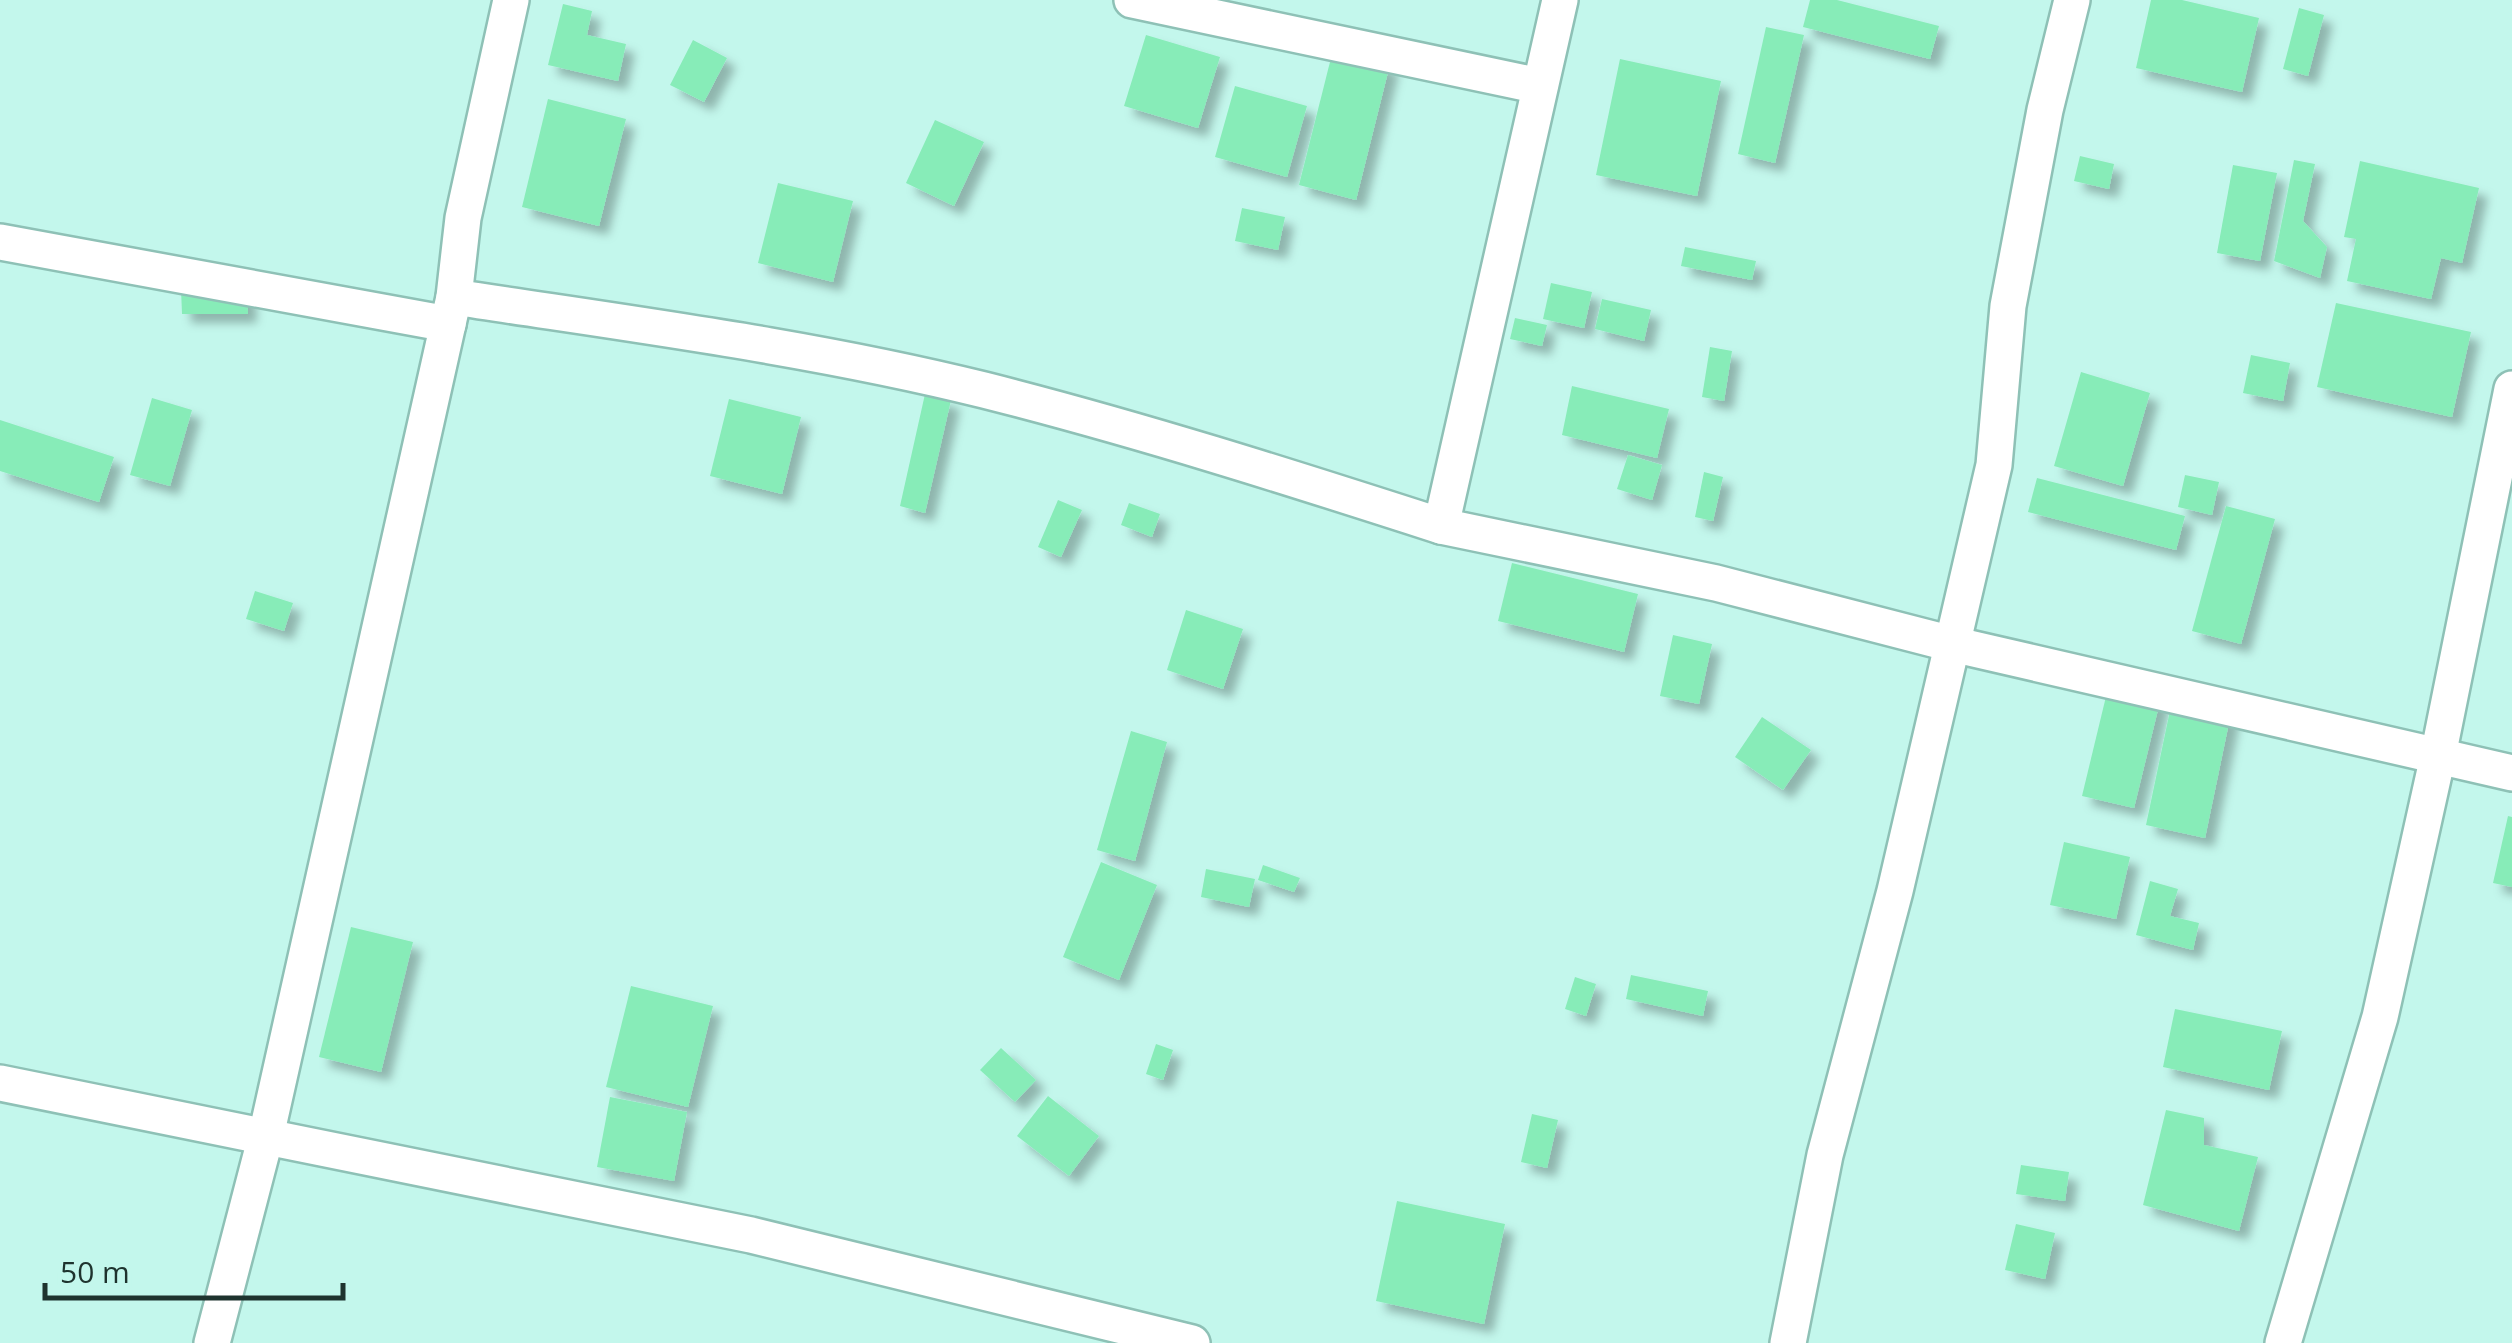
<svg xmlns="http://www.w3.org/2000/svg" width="2512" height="1343" font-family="'Open Sans',sans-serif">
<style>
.building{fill:#87ecb8;filter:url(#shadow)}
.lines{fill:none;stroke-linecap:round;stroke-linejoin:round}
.street-casing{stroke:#8ec1b6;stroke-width:40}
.street{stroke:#fff;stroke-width:35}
</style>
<defs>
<filter id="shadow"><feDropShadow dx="9" dy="9" stdDeviation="5" flood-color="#0004"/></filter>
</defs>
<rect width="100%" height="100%" fill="#c3f7ec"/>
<g class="building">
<polygon points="1810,0 1837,0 1939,26 1930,59 1803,27"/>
<polygon points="2151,0 2182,0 2259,18 2242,92 2136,68"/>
<polygon points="563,4 592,11 587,35 626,44 618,81 548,65"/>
<polygon points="2299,8 2324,15 2308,76 2283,69"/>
<polygon points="1766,27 1804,35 1775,163 1738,154"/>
<polygon points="1146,35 1220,57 1198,128 1124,106"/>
<polygon points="693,40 727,58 704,102 670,85"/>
<polygon points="1333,50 1390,64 1356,200 1299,185"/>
<polygon points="1620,59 1721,81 1697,196 1596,175"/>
<polygon points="1235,86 1307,106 1287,177 1215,157"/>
<polygon points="548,99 626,119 599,226 522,207"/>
<polygon points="935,120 984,142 954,206 906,183"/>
<polygon points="2080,156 2114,164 2109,189 2074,181"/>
<polygon points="2294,160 2315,164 2303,221 2327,247 2320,278 2274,261"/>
<polygon points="2360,161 2479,188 2462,263 2441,258 2431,299 2347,281 2356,239 2344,237"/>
<polygon points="2233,165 2277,173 2260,261 2217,253"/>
<polygon points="778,183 853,201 833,282 758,263"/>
<polygon points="1242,208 1285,217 1278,250 1235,241"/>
<polygon points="1685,247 1756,261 1752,280 1681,266"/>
<polygon points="1551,283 1592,292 1584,328 1543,319"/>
<polygon points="181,289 247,289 248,314 182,314"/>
<polygon points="1602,299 1651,310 1644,341 1595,329"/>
<polygon points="2336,303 2471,332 2452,417 2317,387"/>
<polygon points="1515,318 1547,325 1542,346 1510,339"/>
<polygon points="1710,347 1732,351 1724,401 1702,397"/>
<polygon points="2251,355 2290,363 2283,401 2243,393"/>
<polygon points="2081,372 2150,393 2123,486 2054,466"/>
<polygon points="1572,386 1669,409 1657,458 1562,435"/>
<polygon points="925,394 951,400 925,513 900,506"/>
<polygon points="152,398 192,410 170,486 130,475"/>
<polygon points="729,399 801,417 782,494 710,476"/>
<polygon points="0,420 114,457 99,502 0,471"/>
<polygon points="1628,455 1662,465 1652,500 1617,489"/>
<polygon points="1704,472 1723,477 1713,521 1695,517"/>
<polygon points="2185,475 2219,482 2212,515 2178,507"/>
<polygon points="2037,478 2185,516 2176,550 2028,512"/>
<polygon points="1058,500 1082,510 1061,557 1038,547"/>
<polygon points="1129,503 1160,514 1152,537 1121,525"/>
<polygon points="2226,506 2275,519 2241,644 2192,631"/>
<polygon points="1512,563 1638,594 1624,652 1498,621"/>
<polygon points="255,591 293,603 284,631 246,619"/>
<polygon points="1186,610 1243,629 1223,689 1167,670"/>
<polygon points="1673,635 1712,644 1699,704 1660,696"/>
<polygon points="2109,684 2161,697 2134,808 2082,796"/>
<polygon points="2172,701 2231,713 2205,838 2146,825"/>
<polygon points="1762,717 1811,750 1783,790 1735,757"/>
<polygon points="1131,731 1167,742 1135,861 1097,850"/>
<polygon points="2508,816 2512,817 2512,887 2493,883"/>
<polygon points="2064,842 2130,857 2116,919 2050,905"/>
<polygon points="1101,862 1157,885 1119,980 1063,957"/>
<polygon points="1263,865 1300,878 1294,892 1258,880"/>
<polygon points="1206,869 1255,879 1249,907 1201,897"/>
<polygon points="2150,881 2178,889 2170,916 2199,923 2193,950 2136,935"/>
<polygon points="351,927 413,942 381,1072 319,1057"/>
<polygon points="1631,975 1708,991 1703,1016 1626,999"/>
<polygon points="1575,977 1596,984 1586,1016 1565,1009"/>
<polygon points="631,986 713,1006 688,1107 606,1087"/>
<polygon points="2175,1009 2282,1031 2269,1090 2163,1067"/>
<polygon points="1156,1044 1173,1050 1163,1080 1146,1074"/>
<polygon points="1001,1048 1036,1080 1015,1102 980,1070"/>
<polygon points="1048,1096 1099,1136 1069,1176 1017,1136"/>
<polygon points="610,1097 687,1112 674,1181 597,1167"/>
<polygon points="2166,1110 2204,1118 2204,1145 2258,1157 2239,1231 2143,1205"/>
<polygon points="1532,1114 1558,1120 1547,1168 1521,1162"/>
<polygon points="2021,1165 2069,1172 2065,1201 2016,1194"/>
<polygon points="1397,1201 1505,1224 1484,1324 1376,1301"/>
<polygon points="2016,1224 2055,1233 2045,1279 2005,1270"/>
</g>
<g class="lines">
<defs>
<g id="street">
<polyline points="1132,0 1540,86"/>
<polyline points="1560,0 1441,526 1716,583 1952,644 2512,773"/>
<polyline points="0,242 448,324"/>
<path d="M454,297C630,324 811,347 984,390C1138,429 1289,477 1441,526"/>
<polyline points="0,1083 751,1235 1192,1343"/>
<polyline points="212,1343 266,1136 454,297 463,218 511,0"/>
<polyline points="1788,1343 1825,1155 1895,891 1994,465 2008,306 2045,110 2072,0"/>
<polyline points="2283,1343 2380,1017 2438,756 2512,389"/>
</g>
</defs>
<use href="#street" class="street-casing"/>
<use href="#street" class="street"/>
</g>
<path d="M45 1283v15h298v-15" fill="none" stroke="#1e332e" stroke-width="5"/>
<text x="60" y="1283" font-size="30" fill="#1e332e" stroke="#c3f7ec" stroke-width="8" paint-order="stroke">50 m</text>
</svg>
